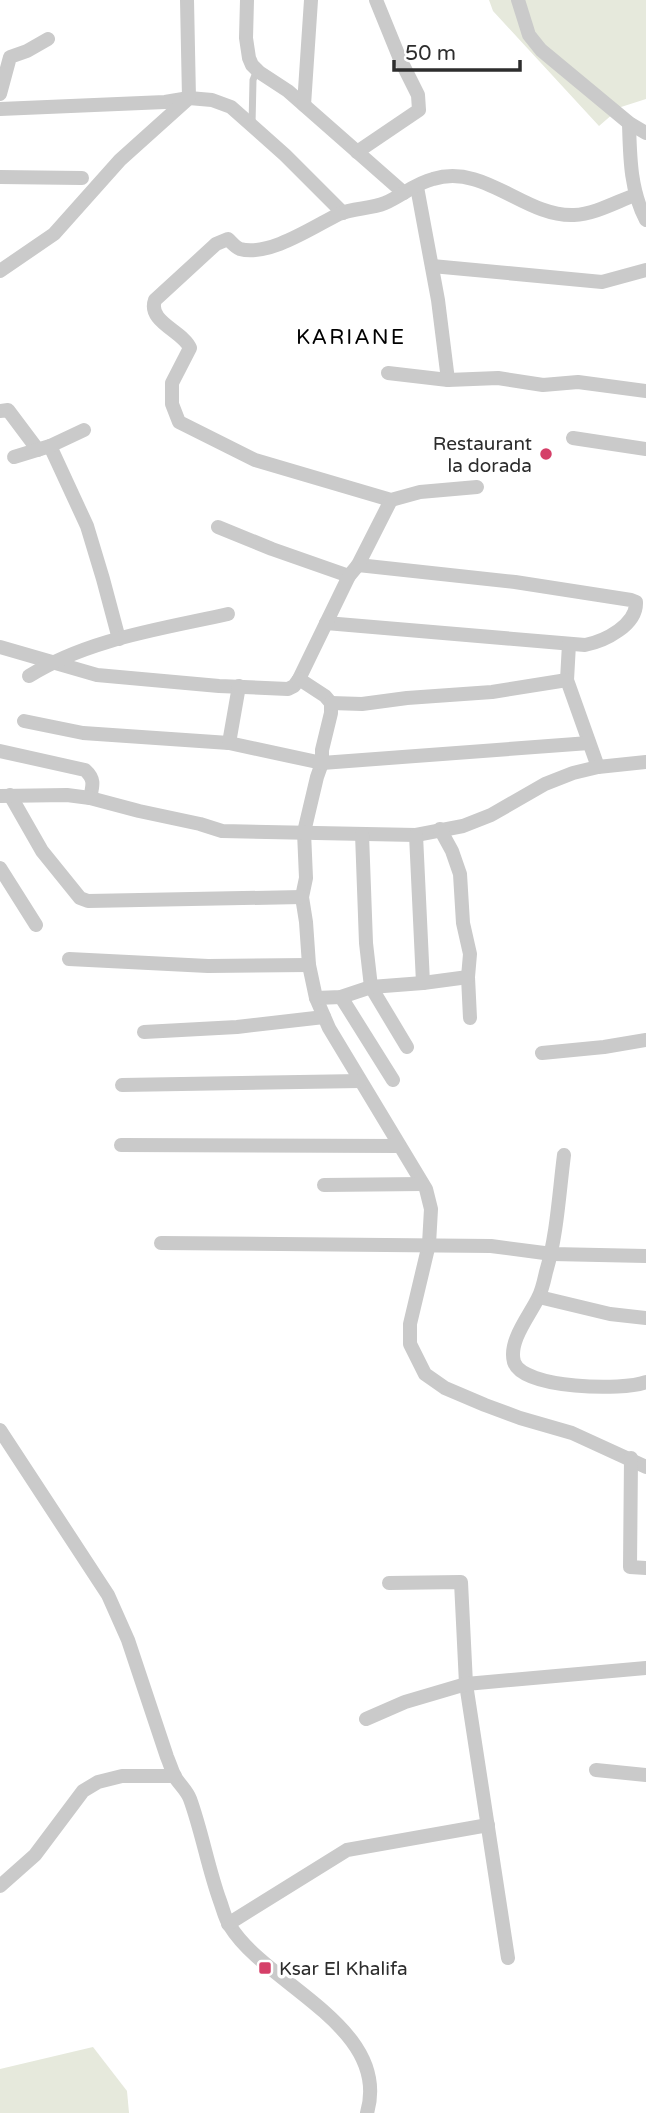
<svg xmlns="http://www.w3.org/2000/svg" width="646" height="2113" font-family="'Varela Round',sans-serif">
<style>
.green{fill:#e6e9dc}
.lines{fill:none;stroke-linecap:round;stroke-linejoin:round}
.service{stroke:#cacaca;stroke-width:7}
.minor{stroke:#cacaca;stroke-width:14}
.poi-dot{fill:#d53f68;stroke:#fff;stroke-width:2.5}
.labels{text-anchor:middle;stroke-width:7;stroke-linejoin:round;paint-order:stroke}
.poi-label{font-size:19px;fill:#2d2d2d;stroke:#fff;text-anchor:end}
.neighbourhood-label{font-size:21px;letter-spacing:2px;fill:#000;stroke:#fff}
</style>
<rect width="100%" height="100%" fill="#fff"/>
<g class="green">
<polygon points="489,0 646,0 646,99 621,107 599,126 493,11"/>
<polygon points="93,2047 127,2091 129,2113 0,2113 0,2069"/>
</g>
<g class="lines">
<polyline class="service" points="252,125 253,80 255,75 259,72"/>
<g class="minor">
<polyline points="247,0 246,38 249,58 252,65 259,72 288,91 404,193"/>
<polyline points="518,0 529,35 541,50 629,123 646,133"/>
<polyline points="0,94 10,57 27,51 48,39"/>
<polyline points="304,105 311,0"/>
<polyline points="0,109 165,102 189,98 212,100 231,107 285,155 343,213"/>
<path d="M629,123C630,156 630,190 646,220"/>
<polyline points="357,152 419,110 418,95 400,59 376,0"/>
<polyline points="0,177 82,178"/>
<polyline points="417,187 438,300 448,380"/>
<polyline points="432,266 602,282 646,270"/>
<polyline points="0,271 54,234 120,160 189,98 187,0"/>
<polyline points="388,373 448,380 498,378 543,385 578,382 646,391"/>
<polyline points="0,411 8,410 38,450"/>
<polyline points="573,438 646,449"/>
<polyline points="50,446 87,526 103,579 119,639"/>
<polyline points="14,457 50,446 84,430"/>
<path d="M477,487L420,492L391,500L255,460L179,422L172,404V383L190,348C183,331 147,322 155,300L216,244L228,239C232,243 235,247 240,249C269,257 313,227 339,214C353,208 371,209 385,203C401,196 416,183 433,179C485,163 524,217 574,215C595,214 616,202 635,195"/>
<polyline points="218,527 272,549 349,576"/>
<path d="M326,623L585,645C605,641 637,625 636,602L631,600L515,582L358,565"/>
<polyline points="569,644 567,680 598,767"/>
<polyline points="0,647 97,675 219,686 288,689 294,686 299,679 349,576 358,565 391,500"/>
<path d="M29,676C88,639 161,629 228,614"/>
<polyline points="299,679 325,696 331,703 331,713 322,750 322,763 317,777 304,832 306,878 302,897 306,922 309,965 316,998 329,1028 426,1189 431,1209 429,1244 410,1324 410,1344 425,1374 445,1388 485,1405 520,1418 572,1433 646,1467"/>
<polyline points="331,703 362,704 407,698 492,692 567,680"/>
<polyline points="24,721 83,733 229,743 322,763 589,743"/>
<polyline points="229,743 239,686"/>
<path d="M0,751L85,770C95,779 93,785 90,798"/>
<polyline points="10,795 42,851 80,898 88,901 302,897"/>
<polyline points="0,796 67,795 90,798 139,811 200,824 222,831 416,835 463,826 491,815 545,784 573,773 598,767 646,762"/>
<polyline points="440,829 452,851 460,874 463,923 470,954 468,977 470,1018"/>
<polyline points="362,834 366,943 371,987 407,1047"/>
<polyline points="416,835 423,983"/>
<polyline points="0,868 36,925"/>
<polyline points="69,959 208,966 309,965"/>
<polyline points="341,997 393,1080"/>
<polyline points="316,998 341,997 371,987 423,983 468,977"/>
<polyline points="144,1032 237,1027 324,1017"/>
<polyline points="542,1053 604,1047 646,1040"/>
<polyline points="122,1085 360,1081"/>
<polyline points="121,1145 399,1146"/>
<path d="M564,1155C559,1194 557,1235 546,1272C544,1281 542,1291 538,1298C530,1315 508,1341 514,1362C523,1389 624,1391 646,1382"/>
<polyline points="324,1185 422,1184"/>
<polyline points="161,1243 491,1246 552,1254 646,1256"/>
<polyline points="539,1297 610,1314 646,1318"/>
<path d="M0,1430L108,1595L128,1640L167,1757C170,1764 172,1771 175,1777C180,1785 187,1791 190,1799C202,1832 208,1868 220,1901C223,1909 225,1919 230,1926C266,1985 392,2027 367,2113"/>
<polyline points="631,1458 630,1567 646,1568"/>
<polyline points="389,1583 461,1582 466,1684 508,1958"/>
<polyline points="366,1719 405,1702 466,1684 646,1668"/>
<polyline points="596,1770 646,1775"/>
<polyline points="0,1886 35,1855 83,1791 98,1782 122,1776 175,1776"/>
<polyline points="228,1924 347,1850 488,1825"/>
</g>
</g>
<g class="poi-dot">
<circle cx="546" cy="454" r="7"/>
<rect x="258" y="1961" width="14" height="14" rx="3.5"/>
</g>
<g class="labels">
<g class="poi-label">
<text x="532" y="450">Restaurant<tspan x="532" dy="22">la dorada</tspan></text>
<text x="279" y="1975" text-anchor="start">Ksar El Khalifa</text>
</g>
<g class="neighbourhood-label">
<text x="351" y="344">KARIANE</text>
</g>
</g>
<path d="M394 60v10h126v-10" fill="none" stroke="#2d2d2d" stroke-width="3.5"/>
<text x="405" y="60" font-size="21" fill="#2d2d2d" stroke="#ffffff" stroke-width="5" paint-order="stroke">50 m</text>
</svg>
